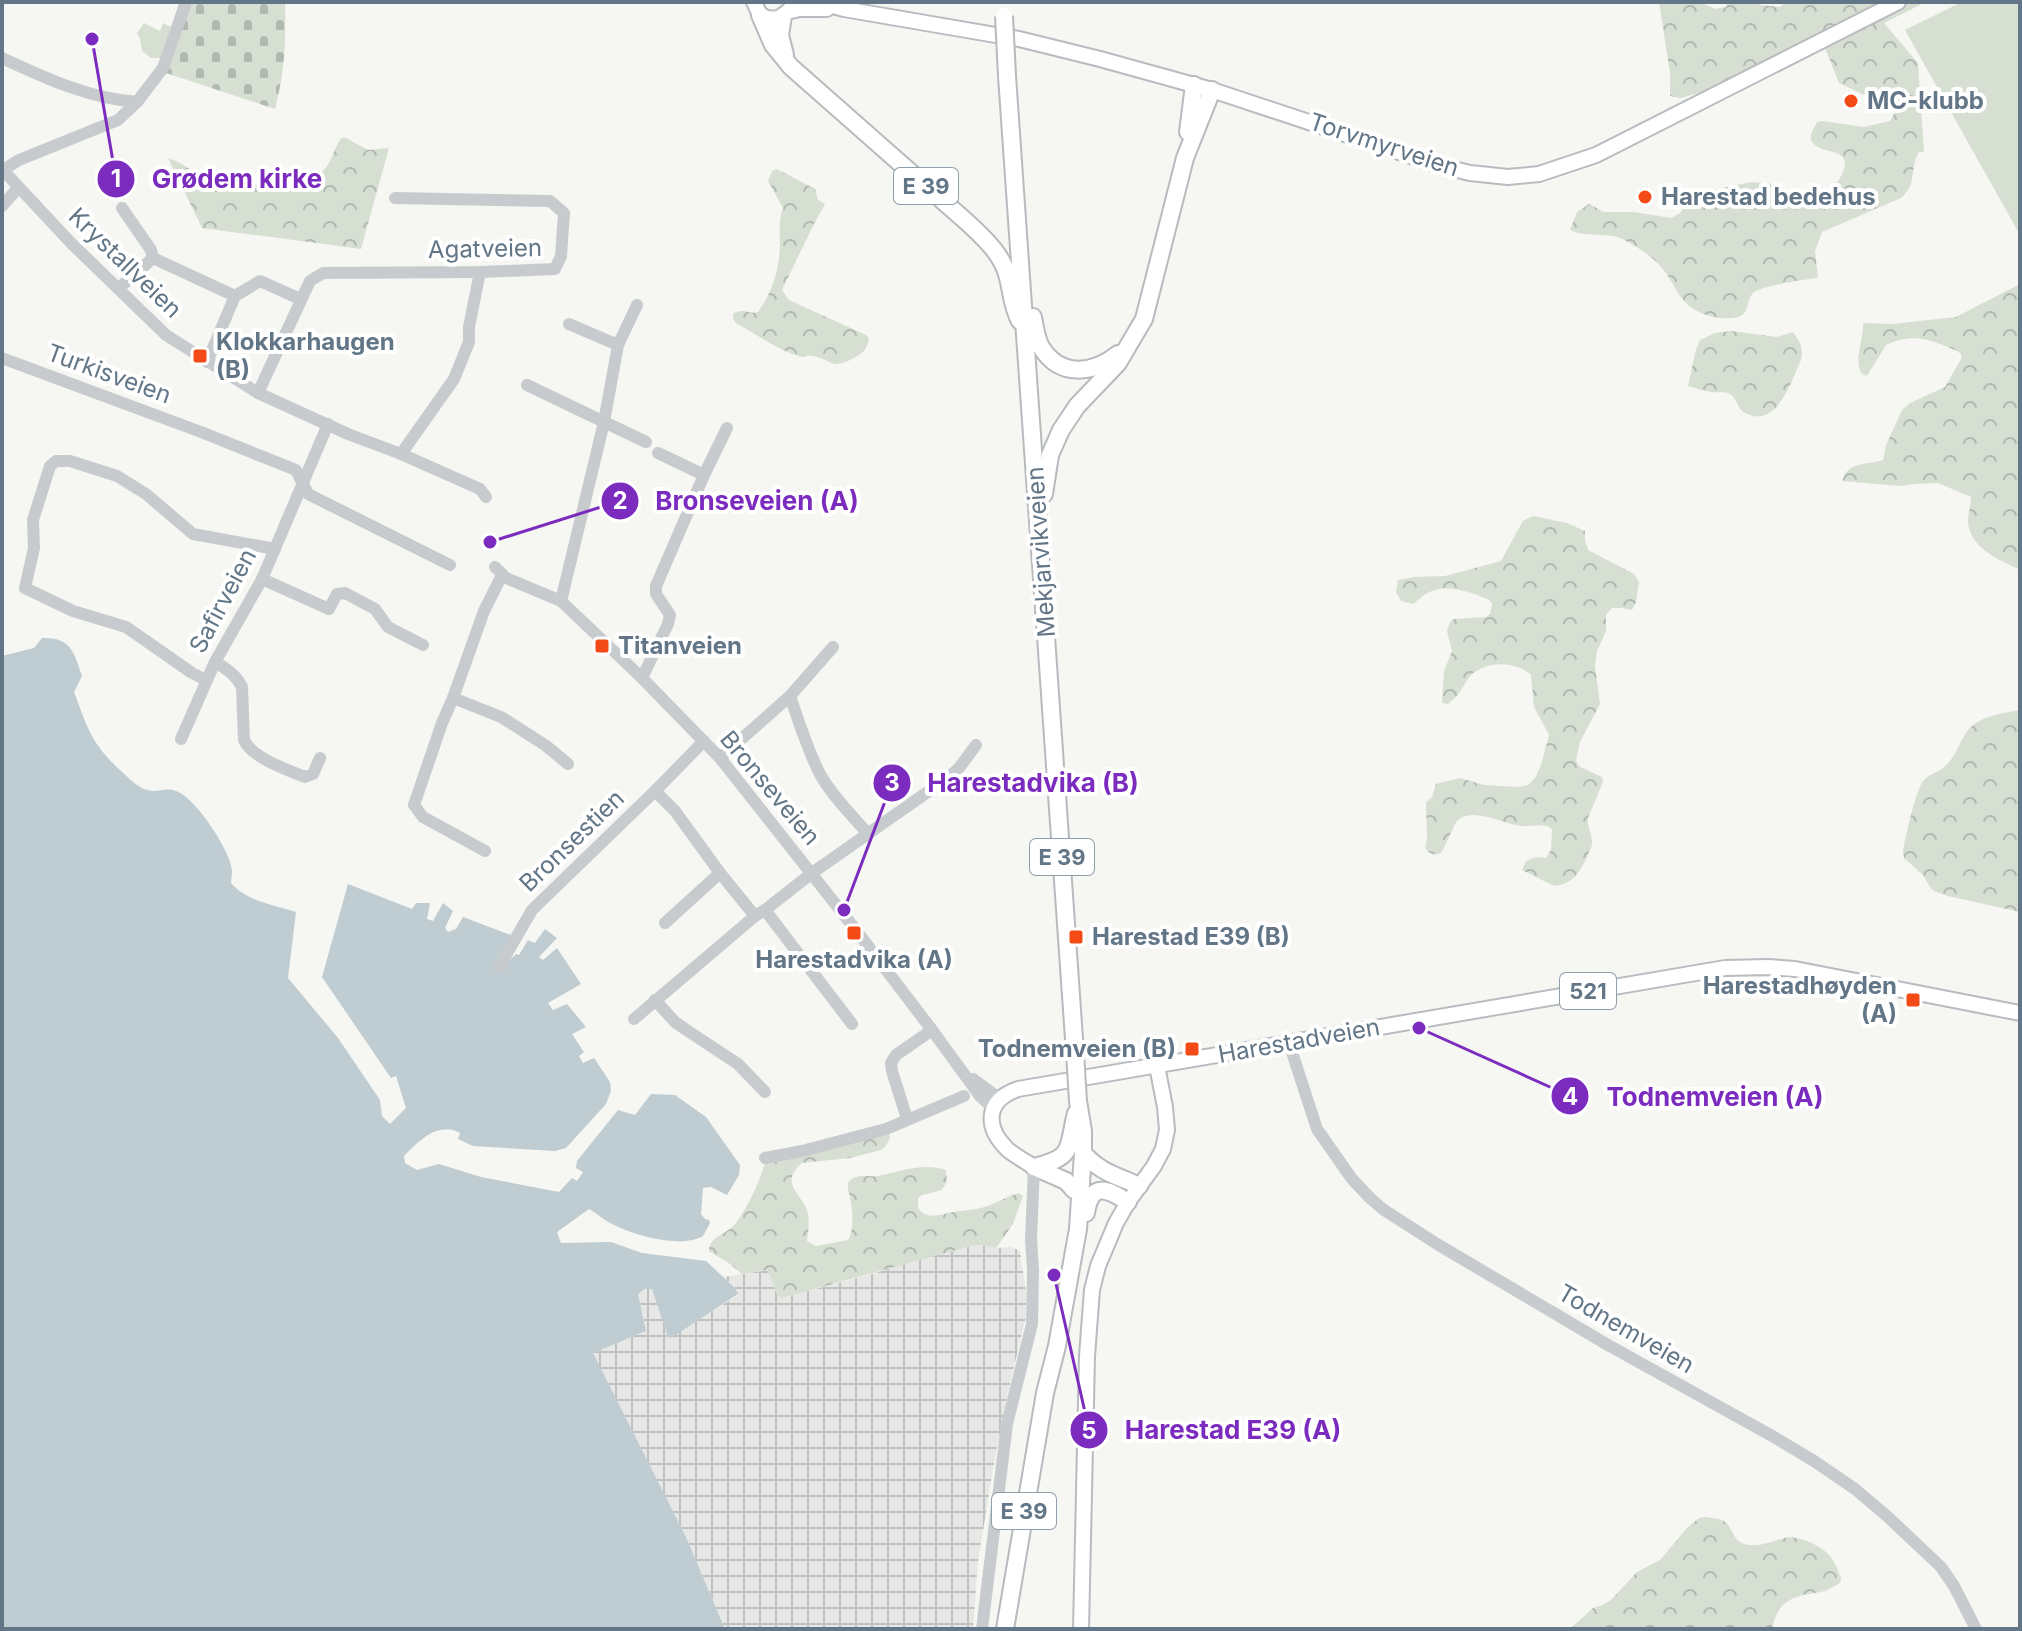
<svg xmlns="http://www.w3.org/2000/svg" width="2022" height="1631" font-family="Inter,sans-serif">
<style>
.industrial{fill:url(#industrial-grid)}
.grass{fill:#d7dfd3}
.forest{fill:url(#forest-crowns)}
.cemetery{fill:url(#cemetery-stones)}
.water{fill:#bfccd1}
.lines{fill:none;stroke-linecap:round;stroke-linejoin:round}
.major-casing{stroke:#b8bcc0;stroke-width:18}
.highway-casing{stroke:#b7bbbe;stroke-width:20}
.minor{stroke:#c8cbce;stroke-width:12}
.major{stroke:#fff;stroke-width:14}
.highway{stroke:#fff;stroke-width:16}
.highway-bridge-casing{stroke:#b7bbbe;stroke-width:20;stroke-linecap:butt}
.highway-bridge{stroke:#fff;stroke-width:16}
.poi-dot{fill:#f44a15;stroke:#fff;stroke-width:3}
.labels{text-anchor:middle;stroke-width:8;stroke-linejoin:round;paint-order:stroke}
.shield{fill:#fff;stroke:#919fab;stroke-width:2}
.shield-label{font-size:22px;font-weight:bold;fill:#627687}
.poi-label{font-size:24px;font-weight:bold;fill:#627687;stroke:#fff;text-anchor:start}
.street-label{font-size:24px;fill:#627687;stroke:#fff}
.leader{fill:none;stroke:#7b2cbf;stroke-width:3}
.callout-dot{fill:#7b2cbf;stroke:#fff;stroke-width:3}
.mark-label{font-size:24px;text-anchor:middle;font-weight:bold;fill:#fff}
.callout-label{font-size:26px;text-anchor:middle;font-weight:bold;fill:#7b2cbf;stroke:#fff;stroke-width:8;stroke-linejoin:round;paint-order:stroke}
</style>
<defs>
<pattern id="industrial-grid" width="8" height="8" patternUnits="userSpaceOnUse" patternTransform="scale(2)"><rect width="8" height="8" fill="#e7e8e6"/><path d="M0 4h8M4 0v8" fill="none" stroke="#bfc1c0"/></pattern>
<pattern id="forest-crowns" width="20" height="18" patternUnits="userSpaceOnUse" patternTransform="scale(2)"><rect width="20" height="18" fill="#d7dfd3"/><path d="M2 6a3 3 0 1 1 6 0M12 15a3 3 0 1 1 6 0" fill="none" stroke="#b2b9b1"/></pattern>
<pattern id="cemetery-stones" width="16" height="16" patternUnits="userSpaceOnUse" patternTransform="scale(2)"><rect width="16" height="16" fill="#d7dfd3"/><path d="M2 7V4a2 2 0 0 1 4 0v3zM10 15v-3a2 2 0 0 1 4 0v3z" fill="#b2b9b1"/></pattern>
</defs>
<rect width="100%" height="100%" fill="#f6f6f2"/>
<polygon class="industrial" points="981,1245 996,1248 1011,1247 1020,1251 1026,1291 1026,1317 1008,1392 993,1469 978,1562 973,1629 725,1629 686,1537 592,1353 646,1331 638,1294 645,1289 652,1288 668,1336 671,1337 738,1295 735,1288 724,1277 768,1270 777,1294 782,1298 879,1272 907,1262 971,1246"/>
<g class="grass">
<polygon points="1962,2 2020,2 2020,235 1905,30"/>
<polygon points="144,23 160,31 163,23 171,27 162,58 151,58 142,51 140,38 137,33"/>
</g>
<g class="forest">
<path d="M1659,2H1699L1716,9L1726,7L1728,2H1757L1760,5L1780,7L1786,2H1926L1884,23L1918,63L1924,152H1919C1909,169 1918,183 1901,198L1822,232L1815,251L1818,278C1807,279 1760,286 1753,293C1744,303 1752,317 1731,318C1718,320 1696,314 1686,303C1676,293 1671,278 1662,268C1653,257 1640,249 1628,242C1610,230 1589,239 1570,230L1577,212L1589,204L1604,212H1634L1671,218L1680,213L1695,192L1699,190H1714L1751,182L1774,184L1811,202C1824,197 1833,190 1840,178C1859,144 1818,157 1811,140C1809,135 1815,127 1817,122L1822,121L1864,127L1890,121L1895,112L1892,108L1839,83L1823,43L1712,89L1681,98L1670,96V73Z"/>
<path d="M341,138H346L368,150L389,148L361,249L202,228L168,158C192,165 205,186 227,191C238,194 247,187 257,184C272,180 312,181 323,171C332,162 334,148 341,138Z"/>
<path d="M777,169L815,189L818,200L825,204L812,228L782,290L789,300L866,335L869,339C867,349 863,353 854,358C830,371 833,359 812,356C803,355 807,359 799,356C780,351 754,333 736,323L733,319V314C742,307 749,315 758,312C772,293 779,270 780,246C780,233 778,221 783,208L768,181L772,171Z"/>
<path d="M2020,284V570C2000,560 1971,549 1968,523C1968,514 1971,506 1971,497L1938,483L1915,484L1900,486L1842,481C1849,460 1865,466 1883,460L1886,445L1902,410L1910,403L1945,387L1961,359V354L1957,351C1932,340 1913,332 1886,345L1867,376L1862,374C1853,360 1864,340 1863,323L1892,324L1956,317Z"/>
<path d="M1731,331L1777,337L1793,332C1800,341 1804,350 1801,360C1791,381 1777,430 1745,413C1737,409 1738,399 1730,394C1724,391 1718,393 1712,392C1704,391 1695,388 1688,386L1696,349L1700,340L1715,333Z"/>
<path d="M1533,516L1567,523L1585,531V540L1588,550L1634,574L1639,582L1636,602L1632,610L1622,608H1612L1606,615V631L1597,651L1595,666L1600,704L1580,742L1576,760L1578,765L1582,768L1602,777L1603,782L1588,818C1587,827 1593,836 1592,844C1592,847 1588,854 1587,857C1579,873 1573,884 1554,886L1522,870L1526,861L1536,857L1546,858L1551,850L1552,829C1543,822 1534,827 1522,826C1506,824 1489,815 1473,815C1465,815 1461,817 1456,822L1442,852C1435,856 1430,855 1425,848L1427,838L1426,802L1432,797L1436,784L1460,778L1484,785L1518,787L1528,785L1535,778L1541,765L1549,735L1534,707L1531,675C1515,661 1489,661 1472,674C1467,678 1465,685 1461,690C1458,696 1454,699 1448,704L1442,703L1444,671L1452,651L1447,631L1450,622L1454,619L1486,617L1490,614L1492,604L1489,600C1469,591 1444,582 1424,595C1420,598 1417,601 1413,604L1401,601L1396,592L1398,580L1414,577L1445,576L1501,561L1523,521Z"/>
<path d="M2020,710V912L1948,896L1934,891L1930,887L1923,875L1904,858L1903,851C1905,838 1916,788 1924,780C1931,772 1941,773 1949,762C1957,753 1961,739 1968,730C1980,716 2003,713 2020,710Z"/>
<path d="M888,1132L890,1138L885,1147L881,1150L850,1158L802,1163C781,1182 797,1190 806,1208C811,1218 808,1230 807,1241L816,1246L848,1240C855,1228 852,1210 850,1197C849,1192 847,1189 848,1184C852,1173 868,1177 877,1176C898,1172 924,1162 946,1170L947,1181L942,1190L922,1195L918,1198V1208C928,1222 944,1213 959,1211C967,1210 976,1210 984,1207C996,1204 1007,1196 1019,1193L1023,1196L1013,1224L996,1248L981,1245L971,1246L782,1298L777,1295L768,1270L742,1274L730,1264L709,1251C709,1237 725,1235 734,1225C746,1212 761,1179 765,1162Z"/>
<path d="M1704,1517C1709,1518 1717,1518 1722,1520C1733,1525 1731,1538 1742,1543C1757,1549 1770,1541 1785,1538C1798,1535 1821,1545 1830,1556C1835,1562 1838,1571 1841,1578L1840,1583C1834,1586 1828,1590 1821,1592C1794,1596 1778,1599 1772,1629H1570L1593,1608L1603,1605L1612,1599L1637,1572L1660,1560L1687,1528L1699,1518Z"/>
</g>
<path class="cemetery" d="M190,2H285C286,42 285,70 275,109L166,73Z"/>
<path class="water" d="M42,638C71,637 74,652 82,676L74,692C88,729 91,743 121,771C127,776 133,783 140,787C156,796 162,786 176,791C195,797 231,851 232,871C232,875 231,879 231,883C246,901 274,905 296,912L288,978L338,1038L380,1100L382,1116L390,1124L406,1108L396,1076L391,1078L322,977L348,884L412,909L416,903H430L427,919L433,921L443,903L453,911L445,928L448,932L456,929L463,917L511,935L495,962L501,968L516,954L519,955L528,940L535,943L545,929L557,938L539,957L543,960L557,948L581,984L548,1003L553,1010L567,1004L586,1027L572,1034L584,1052L579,1056L583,1063L594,1058L610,1082L611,1091L606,1104L566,1148L555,1151L473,1146L458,1139L460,1133C438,1121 419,1141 404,1156L405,1163L417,1170L439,1164L481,1177L559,1192L572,1178L577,1181L583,1172L576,1168L577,1161L618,1110L635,1115L651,1094L675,1095L706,1117L740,1165L739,1175L727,1195L711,1187L703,1188L701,1214L705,1219L709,1220L710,1223L703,1236C681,1249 632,1235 610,1223C603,1219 596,1213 589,1209L557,1232L561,1243L611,1242L642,1253L706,1261L735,1288L738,1294L671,1338L668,1337L652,1289H645L638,1294L646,1331L593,1353L686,1537L725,1629H2V656L34,648Z"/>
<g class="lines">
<defs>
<g id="major">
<path d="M754,2L760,15C771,21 781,20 789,10"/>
<polyline points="818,2 844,9 1019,39 1100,59 1212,90 1441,166 1470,173 1508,177 1539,174 1596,155 1898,2"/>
<polyline points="787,12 799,9 827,9"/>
<path d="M1034,1167C1025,1161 1015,1156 1007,1149C984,1126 986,1100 1018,1089L1725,968L1768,967L1795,969L2020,1013"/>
<polyline points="1081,1629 1087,1356 1092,1290 1098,1266 1116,1223 1128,1202 1154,1166 1163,1149 1167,1130 1165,1107 1157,1066"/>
</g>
<g id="highway">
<path d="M760,15L773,45L791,67L968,223C985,239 1003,255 1008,278C1012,293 1012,307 1020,321"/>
<polyline points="783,16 780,35 785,55"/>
<polyline points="1007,76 1075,1053"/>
<polyline points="1188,132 1194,85"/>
<path d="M1033,317C1035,327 1036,338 1041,347C1060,378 1093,374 1118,354"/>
<polyline points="1044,494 1050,455 1061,430 1077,406 1118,363 1144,319 1185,158 1212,90"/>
<path d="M1083,1153C1101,1173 1116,1175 1139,1186"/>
<path d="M1034,1167C1075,1157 1067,1149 1076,1113"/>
<polyline points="1034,1167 1066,1181 1074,1190"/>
<path d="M1086,1213C1091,1182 1106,1188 1128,1202"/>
<polyline points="1005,1629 1045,1393 1057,1346 1078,1229 1083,1153 1083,1131 1078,1101"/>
</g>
</defs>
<use href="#major" class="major-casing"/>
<use href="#highway" class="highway-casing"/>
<g class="minor">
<path d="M2,58C45,78 90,99 137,102"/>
<polyline points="2,169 71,243 166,335 258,393 348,434 401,454 480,489 486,497"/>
<polyline points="3,170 19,160 118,120 137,102 163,68 186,2"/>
<polyline points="2,206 18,188"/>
<polyline points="153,258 235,296 207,362"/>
<polyline points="119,288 153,258 151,250 122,208"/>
<polyline points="235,296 260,281 300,299"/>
<polyline points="569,324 618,345"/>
<polyline points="2,358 201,432 296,470 308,494 450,565"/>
<polyline points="527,385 646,442"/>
<polyline points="258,393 310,281 323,273 480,272 555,269 561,256 564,213 550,201 395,198"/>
<polyline points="658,453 704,475"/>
<polyline points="401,454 454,379 469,342 469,327 480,272"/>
<polyline points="495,567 506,578 561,601 642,678 720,758 852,925 932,1030 980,1096 993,1108"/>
<polyline points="262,579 329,609 337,594 345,593 375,609 388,627 423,645"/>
<polyline points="561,601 604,422 618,345 637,305"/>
<path d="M215,662C227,669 236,675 242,687L244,740C252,758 288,770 305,777L313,774L320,758"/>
<polyline points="642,678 668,624 670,615 656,594 656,586 704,475 727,428"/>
<polyline points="206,680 192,673 126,627 73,611 25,588 34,548 33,520 50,466 56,461 70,461 117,476 146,494 193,534 275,549"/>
<path d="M790,696C799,722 807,749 820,774C832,796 851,814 867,833"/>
<polyline points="453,698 501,717 545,745 568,764"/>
<polyline points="181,739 215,662 262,579 328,424"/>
<polyline points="720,758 790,696 833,647"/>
<polyline points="655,791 675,811 720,873 755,916"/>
<polyline points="485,851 423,817 414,805 442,723 453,698 484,611 502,575"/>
<polyline points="765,910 852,1024"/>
<polyline points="665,923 720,873"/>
<polyline points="499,967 532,910 655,791 704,741"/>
<polyline points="655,1000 675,1022 688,1031 738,1064 765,1092"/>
<polyline points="634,1019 755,916 765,910 812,873 949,777 959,768 976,745"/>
<polyline points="1289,1043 1317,1129 1352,1179 1371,1199 1384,1210 1437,1244 1608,1345 1774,1437 1814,1461 1855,1489 1888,1517 1941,1567 1954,1586 1976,1629"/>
<polyline points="973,1079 999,1098"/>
<polyline points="907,1119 892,1071 891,1063 896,1055 932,1030"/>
<polyline points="765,1158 802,1151 886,1129 964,1096"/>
<polyline points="982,1629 1007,1424 1032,1324 1033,1271 1031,1239 1034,1167"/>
</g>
<use href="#major" class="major"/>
<use href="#highway" class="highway"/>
<defs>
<g id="highway-bridge">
<polyline points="1004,16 1007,76"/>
<polyline points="1075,1053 1078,1101"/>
</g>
</defs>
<use href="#highway-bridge" class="highway-bridge-casing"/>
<use href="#highway-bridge" class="highway-bridge"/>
</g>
<g class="poi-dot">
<circle cx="1851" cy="101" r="8"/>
<circle cx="1645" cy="197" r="8"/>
<rect x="192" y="348" width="16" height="16" rx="4"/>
<rect x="594" y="638" width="16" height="16" rx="4"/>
<rect x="846" y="925" width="16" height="16" rx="4"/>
<rect x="1068" y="929" width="16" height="16" rx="4"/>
<rect x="1905" y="992" width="16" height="16" rx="4"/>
<rect x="1184" y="1041" width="16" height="16" rx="4"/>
</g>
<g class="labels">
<g class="shield">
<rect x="894" y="168" width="64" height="36" rx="6"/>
<rect x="1030" y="839" width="64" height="36" rx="6"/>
<rect x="1560" y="973" width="56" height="36" rx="6"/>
<rect x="992" y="1493" width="64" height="36" rx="6"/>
</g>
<g class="shield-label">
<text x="926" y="194">E 39</text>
<text x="1062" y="865">E 39</text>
<text x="1588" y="999">521</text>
<text x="1024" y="1519">E 39</text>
</g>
<g class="poi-label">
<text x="1867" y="109">MC-klubb</text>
<text x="1661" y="205">Harestad bedehus</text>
<text x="216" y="350">Klokkarhaugen<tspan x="216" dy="28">(B)</tspan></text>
<text x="618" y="654">Titanveien</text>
<text x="1092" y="945">Harestad E39 (B)</text>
<text x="854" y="968" text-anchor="middle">Harestadvika (A)</text>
<text x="1897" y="994" text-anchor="end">Harestadhøyden<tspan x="1897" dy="28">(A)</tspan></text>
<text x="1176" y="1057" text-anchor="end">Todnemveien (B)</text>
</g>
<g class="street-label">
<text transform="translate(1384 145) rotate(18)" y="8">Torvmyrveien</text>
<text transform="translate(485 249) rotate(-1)" y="8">Agatveien</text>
<text transform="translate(125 263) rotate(44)" y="8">Krystallveien</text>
<text transform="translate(109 374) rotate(20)" y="8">Turkisveien</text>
<text transform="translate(1041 552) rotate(-94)" y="8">Mekjarvikveien</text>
<text transform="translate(223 601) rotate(-62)" y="8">Safirveien</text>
<text transform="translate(770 788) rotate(50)" y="8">Bronseveien</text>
<text transform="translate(572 841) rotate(-44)" y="8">Bronsestien</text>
<text transform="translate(1299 1041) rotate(-10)" y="8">Harestadveien</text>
<text transform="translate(1626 1329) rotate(30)" y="8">Todnemveien</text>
</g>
</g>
<path class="leader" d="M92 39L116 179M490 542L620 501M844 910L892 783M1419 1028L1570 1096M1054 1275L1089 1430"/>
<g class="callout-dot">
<circle cx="92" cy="39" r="8"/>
<circle cx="490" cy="542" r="8"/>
<circle cx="844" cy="910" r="8"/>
<circle cx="1419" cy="1028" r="8"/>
<circle cx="1054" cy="1275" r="8"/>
<circle cx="116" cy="179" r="20"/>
<circle cx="620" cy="501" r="20"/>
<circle cx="892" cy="783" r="20"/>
<circle cx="1570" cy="1096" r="20"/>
<circle cx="1089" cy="1430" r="20"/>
</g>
<g class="mark-label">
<text x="116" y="187">1</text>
<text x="620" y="509">2</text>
<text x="892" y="791">3</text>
<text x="1570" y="1105">4</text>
<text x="1089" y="1439">5</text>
</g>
<g class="callout-label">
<text x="237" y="188">Grødem kirke</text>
<text x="757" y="510">Bronseveien (A)</text>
<text x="1033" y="792">Harestadvika (B)</text>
<text x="1715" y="1106">Todnemveien (A)</text>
<text x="1233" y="1439">Harestad E39 (A)</text>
</g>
<rect width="2022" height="1631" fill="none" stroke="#627687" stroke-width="8"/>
</svg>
